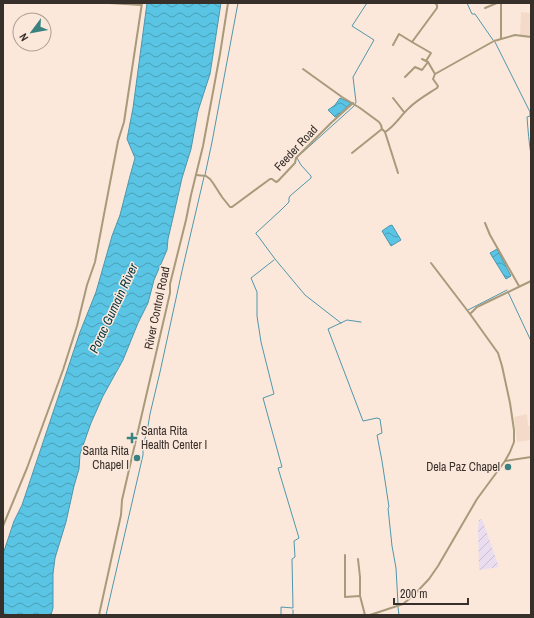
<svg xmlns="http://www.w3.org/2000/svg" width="534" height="618" font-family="'Archivo Narrow',sans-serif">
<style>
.industrial{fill:url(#industrial-furrows)}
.built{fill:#f4dac9}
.water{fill:url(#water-waves);stroke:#4f97ac}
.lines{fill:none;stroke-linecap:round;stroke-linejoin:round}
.stream{stroke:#4f97ac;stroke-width:1}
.minor{stroke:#a89a7a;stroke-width:2}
.poi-dot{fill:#398280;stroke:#fce8db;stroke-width:1.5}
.labels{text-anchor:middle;stroke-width:3;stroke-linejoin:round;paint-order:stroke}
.street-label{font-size:12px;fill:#372f2a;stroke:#fce8db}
.poi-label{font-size:12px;fill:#372f2a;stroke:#fce8db;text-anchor:end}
.water-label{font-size:13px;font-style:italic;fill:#013542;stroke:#fce8db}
</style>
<defs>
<pattern id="industrial-furrows" width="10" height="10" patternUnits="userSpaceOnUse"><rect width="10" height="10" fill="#ebddf0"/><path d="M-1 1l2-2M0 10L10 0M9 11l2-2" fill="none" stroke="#cabece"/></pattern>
<pattern id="water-waves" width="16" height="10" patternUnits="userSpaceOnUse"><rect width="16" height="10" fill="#59c4e3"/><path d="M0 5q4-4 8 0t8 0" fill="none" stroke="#4aa0b8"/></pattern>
</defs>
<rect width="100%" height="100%" fill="#fce8db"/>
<polygon class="industrial" points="482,519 499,567 479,570 478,528 479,520"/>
<g class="built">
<polygon points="521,12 531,13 531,37 520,36"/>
<polygon points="527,414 528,426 531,426 531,440 517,442 514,417"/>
</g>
<g class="water">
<polygon points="147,3 221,3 210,74 198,111 191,149 182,178 175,209 168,239 167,250 154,280 148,303 138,323 123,360 103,396 91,423 80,454 79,469 74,486 66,522 55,558 53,574 53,608 51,615 3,615 3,554 14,521 22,505 80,332 96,292 112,236 120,215 130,176 135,158 127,139 133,108"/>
<polygon points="340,98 351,103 336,117 335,117 328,110 335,105"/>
<polygon points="392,225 401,240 391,246 382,231 389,226"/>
<polygon points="497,249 511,276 506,279 490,253"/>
</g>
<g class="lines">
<g class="stream">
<polyline points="467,3 472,14 475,14 493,40"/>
<path d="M495,42L530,112V116L527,117C528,130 529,143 531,155"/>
<polyline points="302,153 354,106 356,102 353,77 374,40 352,26 367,3"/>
<polyline points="297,158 301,165 311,176 311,178 290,196 289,198 289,202 281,210 256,233 256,234 258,236 275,259 305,295 341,323"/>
<polyline points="205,175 212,142 238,3"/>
<polyline points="274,260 251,278 257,292 257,316 261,342 274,394 263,398 282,467 278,468 299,538 294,541 295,557 292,559 293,608 281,607 281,615"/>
<polyline points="508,292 531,341"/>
<polyline points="468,310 507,290"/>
<polyline points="361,322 347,320 328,329 363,421 377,418 380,419 382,433 377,435 382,461 389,507 388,508 392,546 396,568 398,604"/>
<polyline points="398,607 399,615"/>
<polyline points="106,615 143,455 143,447 148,426 150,414 160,372 182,271 204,177"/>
<polyline points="293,615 293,610"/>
</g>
<g class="minor">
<polyline points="109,3 141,5"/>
<polyline points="501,3 501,39"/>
<polyline points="485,8 497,3"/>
<polyline points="393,45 399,34 412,42"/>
<polyline points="426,61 431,53 412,42 437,8 437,5 435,3"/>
<polyline points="303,69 342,97 360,108 379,122 381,125 382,129 385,132 398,173"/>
<polyline points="435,74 494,41 515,35 531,37"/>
<polyline points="405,77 415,67 422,70 428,62"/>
<polyline points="393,98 404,112"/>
<path d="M385,132C395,126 400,116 409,108C417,100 428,94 437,88L438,86L433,79L435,74L428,62L422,59"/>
<polyline points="352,153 382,129"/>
<polyline points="196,175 206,176 210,179 213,183 222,197 230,207 232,207 270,179 272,179 276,182 278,181 295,163 296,158 331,123 353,103"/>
<polyline points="485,223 490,235 519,286"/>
<polyline points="431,263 470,314"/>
<polyline points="505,461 531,457"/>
<polyline points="3,526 27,468 63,370 77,326 87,285 95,262 109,188 118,141 124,122 142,3"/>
<polyline points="345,555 345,597 360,596"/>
<polyline points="358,559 360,577 360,596 365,615"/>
<polyline points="99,615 121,515 122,500 170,293 170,284 186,220 191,195 203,146 220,54 228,3"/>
<polyline points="370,615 403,604 414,595 429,579 438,566 477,499 505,461 510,452 514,442 514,430 510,403 502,366 498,353 470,314 477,307 531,281"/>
</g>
</g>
<g class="poi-dot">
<path d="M130 432h4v4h4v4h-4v4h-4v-4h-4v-4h4z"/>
<circle cx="137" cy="458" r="4"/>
<circle cx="508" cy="467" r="4"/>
</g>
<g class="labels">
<g class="street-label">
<text transform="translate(296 148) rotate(-47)" y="4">Feeder Road</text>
<text transform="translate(157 308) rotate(-78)" y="4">River Control Road</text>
</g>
<g class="poi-label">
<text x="141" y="435" text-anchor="start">Santa Rita<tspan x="141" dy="14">Health Center I</tspan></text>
<text x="129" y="455">Santa Rita<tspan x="129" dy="14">Chapel I</tspan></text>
<text x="500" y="471">Dela Paz Chapel</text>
</g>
<g class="water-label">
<text transform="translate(113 308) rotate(-65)" y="5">Porac Gumain River</text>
</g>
</g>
<rect width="534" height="618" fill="none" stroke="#372f2a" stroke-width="8"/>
<g transform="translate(32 32) rotate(238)"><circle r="19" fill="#fce8db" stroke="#ad9e94"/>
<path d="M0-3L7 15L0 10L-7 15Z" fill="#398280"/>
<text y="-6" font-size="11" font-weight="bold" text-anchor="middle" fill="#372f2a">N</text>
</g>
<path d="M394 598v6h74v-6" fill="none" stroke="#372f2a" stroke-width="2"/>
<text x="400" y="598" font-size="12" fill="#372f2a" stroke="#fce8db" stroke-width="3" paint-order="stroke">200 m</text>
</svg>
